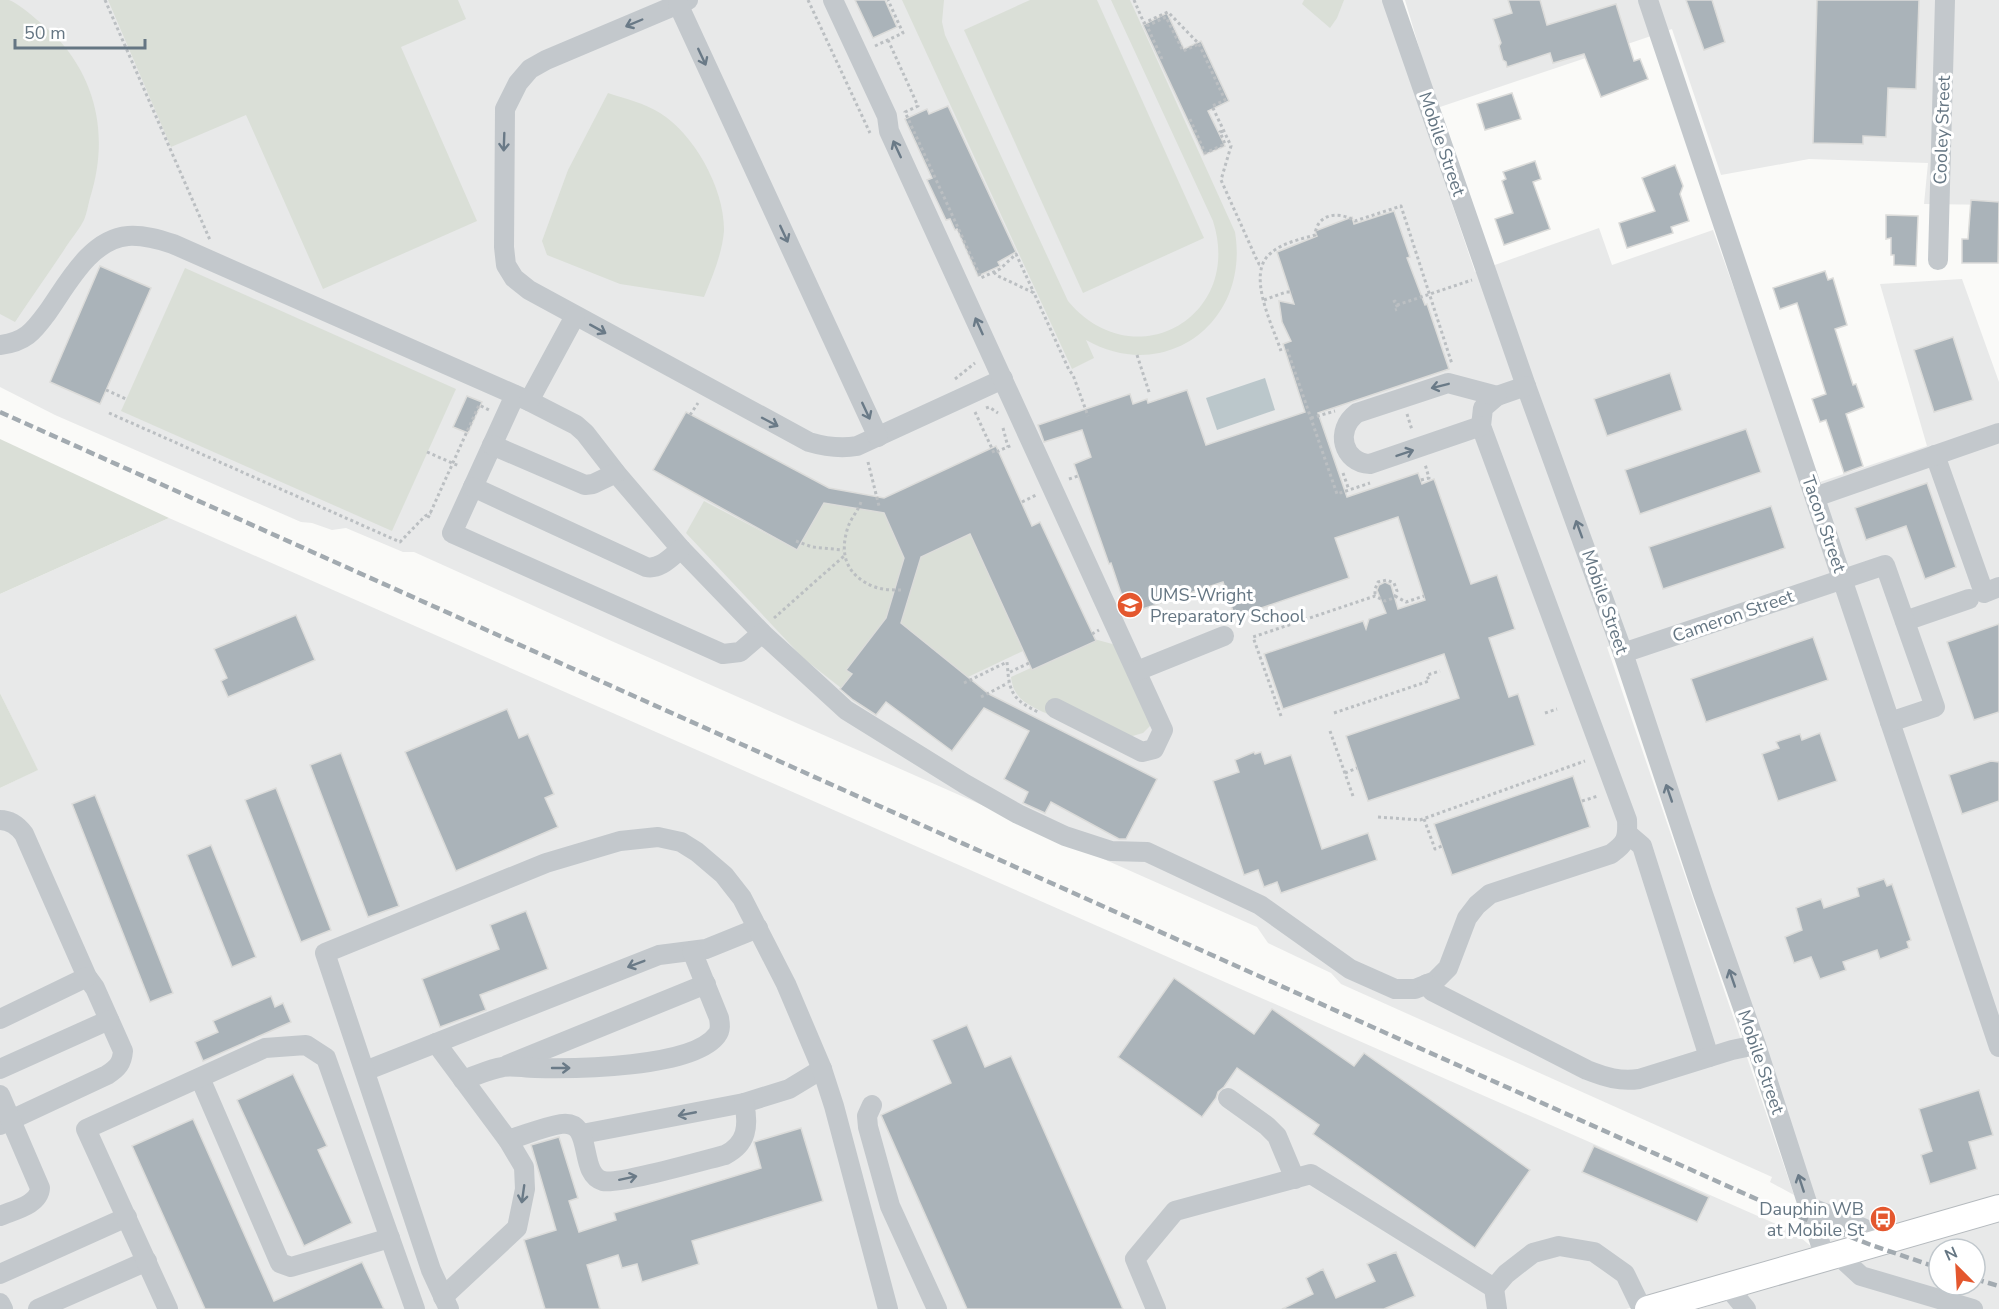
<svg xmlns="http://www.w3.org/2000/svg" width="1999" height="1309" font-family="'Nunito Sans',sans-serif">
<style>
.built{fill:#e8e9e9;fill-rule:evenodd}
.green{fill:#dadfd7}
.water{fill:#bbc7cb}
.building{fill:#aab3b9;stroke:#dcdcda;stroke-width:1.5}
.lines{fill:none;stroke-linecap:round;stroke-linejoin:round}
.major-casing{stroke:#b5babe;stroke-width:28}
.path{stroke:#bbbfc2;stroke-width:3;stroke-dasharray:3 3;stroke-linecap:butt}
.minor{stroke:#c3c8cc;stroke-width:20}
.major{stroke:#fff;stroke-width:26}
.rail{stroke:#a2aab0;stroke-width:4.5;stroke-dasharray:9 4.5;stroke-linecap:butt}
.oneway{stroke:#6a7a87}
.labels{text-anchor:middle;stroke-width:6;stroke-linejoin:round;paint-order:stroke}
.street-label{font-size:18px;fill:#657683;stroke:#fff}
.poi-label{font-size:18px;fill:#657683;stroke:#fff;text-anchor:start}
</style>
<rect width="100%" height="100%" fill="#fafaf8"/>
<g class="built">
<path d="M0,0H1383L1475,272L1599,228L1612,265L1713,230L1805,487L1927,446L1880,284L1962,279L1999,382V1309H1699L1836,1268L1625,641L1607,647L1794,1195L1770,1182L1772,1177L1341,984L1331,973L1268,943L1257,927L607,639L414,552H403L346,528L332,530L312,523L301,522L55,415L0,387ZM1939,1249H1975V1285H1939Z"/>
<polygon points="1405,0 1999,0 1999,205 1924,204 1928,163 1809,159 1721,175 1672,29 1437,108"/>
<polygon points="169,518 1794,1232 1825,1258 1626,1309 0,1309 0,788 37,770 0,693 0,594"/>
</g>
<g class="green">
<path d="M0,0C1,0 8,0 9,0C21,4 50,31 59,40C99,85 108,141 90,198C88,205 87,213 84,220C79,230 70,240 64,250C48,274 31,298 15,322L0,314Z"/>
<polygon points="108,0 458,0 466,19 401,47 477,221 323,289 246,115 171,147"/>
<path d="M902,0H944L942,22L945,35L1068,301C1133,379 1244,318 1213,221L1111,0H1130L1235,232C1250,322 1166,385 1086,340L1094,358L1072,369Z"/>
<polygon points="1030,0 1097,0 1204,238 1083,293 964,30"/>
<polygon points="1304,0 1344,0 1337,18 1330,28 1302,4"/>
<path d="M608,93C626,99 644,103 660,113C694,134 725,189 724,231C722,254 713,275 704,297L620,284L547,255L542,241L568,170Z"/>
<polygon points="185,268 456,389 392,531 121,411"/>
<polygon points="0,439 169,518 0,594"/>
<polygon points="704,501 797,550 824,503 884,513 904,558 886,618 847,670 852,674 841,688 803,658 686,533"/>
<polygon points="970,534 1023,651 968,677 901,623 920,557"/>
<path d="M1094,639L1116,645L1150,722V726L1143,733L1129,737C1100,729 1041,718 1020,698C1014,691 1012,685 1011,677Z"/>
<polygon points="0,693 38,770 0,788"/>
</g>
<polygon class="water" points="1265,378 1275,410 1217,430 1206,398"/>
<g class="building">
<polygon points="855,0 885,0 897,27 873,38"/>
<polygon points="1508,0 1540,0 1547,25 1616,4 1634,61 1640,59 1648,79 1601,97 1584,54 1553,63 1550,53 1507,67 1506,62 1503,60 1499,46 1501,43 1493,19 1512,13"/>
<polygon points="1686,0 1712,0 1725,42 1704,50"/>
<polygon points="1817,0 1919,0 1916,89 1888,88 1886,137 1863,136 1863,144 1813,143"/>
<polygon points="1167,13 1184,49 1201,41 1229,101 1208,111 1225,146 1204,155 1143,25"/>
<polygon points="1512,93 1521,119 1485,130 1477,104"/>
<polygon points="948,106 1016,252 998,262 1000,266 978,276 957,229 955,230 950,219 946,220 927,180 932,178 905,119 927,109 929,114"/>
<polygon points="1535,161 1541,179 1533,182 1550,229 1504,245 1495,219 1513,213 1502,181 1506,179 1503,172"/>
<polygon points="1675,165 1683,186 1680,194 1689,221 1671,227 1673,233 1627,248 1619,223 1655,211 1642,178"/>
<polygon points="1971,200 1999,202 1998,263 1962,263 1962,239 1968,239"/>
<polygon points="1394,211 1410,257 1407,258 1425,305 1427,304 1449,369 1318,413 1347,497 1418,473 1422,484 1434,479 1471,584 1497,575 1515,629 1489,638 1509,697 1518,694 1535,745 1368,801 1346,736 1459,698 1444,654 1283,709 1264,654 1363,621 1366,629 1369,619 1386,613 1377,590 1379,585 1385,582 1391,585 1398,609 1425,600 1398,517 1335,538 1349,578 1235,617 1223,582 1128,614 1111,563 1109,564 1074,464 1091,457 1082,430 1044,442 1038,425 1130,394 1133,404 1147,399 1148,403 1187,390 1206,445 1305,412 1283,344 1291,341 1282,322 1279,301 1294,304 1277,252 1317,236 1315,231 1352,217 1354,224"/>
<polygon points="1886,215 1918,216 1916,266 1894,265 1894,255 1891,255 1891,238 1886,239"/>
<polygon points="100,266 151,288 100,404 50,382"/>
<polygon points="1825,271 1828,280 1833,278 1847,325 1835,329 1853,385 1856,384 1864,407 1846,414 1863,466 1844,473 1826,420 1820,422 1812,399 1826,394 1797,303 1780,309 1773,288"/>
<polygon points="1953,337 1973,400 1934,412 1914,350"/>
<polygon points="1670,373 1682,410 1607,436 1594,399"/>
<polygon points="467,396 482,402 468,433 453,427"/>
<polygon points="686,412 829,488 884,498 996,446 1032,526 1040,522 1096,641 1032,670 970,534 921,557 901,623 989,694 1157,779 1126,839 1119,839 1051,802 1045,813 1023,803 1028,792 1004,779 1029,731 984,708 952,751 886,702 876,715 853,700 840,689 852,674 846,670 886,618 904,558 884,513 824,503 797,550 653,470"/>
<polygon points="1746,429 1761,472 1640,514 1625,470"/>
<polygon points="1927,483 1956,567 1925,579 1906,526 1866,540 1855,508"/>
<polygon points="1771,506 1785,548 1663,589 1649,547"/>
<polygon points="296,615 315,660 228,697 221,681 227,678 214,649"/>
<polygon points="1999,624 1999,712 1974,720 1947,642"/>
<polygon points="1813,637 1828,680 1706,722 1691,679"/>
<polygon points="507,709 519,738 528,734 554,794 545,798 558,827 456,871 405,752"/>
<polygon points="1820,733 1837,781 1778,801 1762,754 1779,748 1776,742 1800,734 1802,740"/>
<polygon points="1254,752 1255,754 1261,752 1265,764 1291,755 1322,849 1368,833 1377,860 1281,893 1277,882 1264,887 1258,870 1244,875 1213,781 1239,772 1235,760"/>
<polygon points="341,753 399,906 368,917 310,765"/>
<polygon points="1991,761 1999,762 1999,801 1962,814 1949,775"/>
<polygon points="1573,776 1590,827 1452,875 1434,824"/>
<polygon points="276,788 331,930 301,942 245,800"/>
<polygon points="95,795 173,993 150,1002 72,804"/>
<polygon points="211,845 256,957 232,967 187,855"/>
<polygon points="1884,879 1887,886 1892,884 1911,940 1907,942 1909,948 1880,959 1877,950 1843,962 1846,970 1820,979 1811,957 1794,963 1785,937 1802,930 1796,908 1821,899 1824,908 1859,896 1857,888"/>
<polygon points="526,911 548,969 480,995 486,1010 440,1027 422,979 499,949 490,925"/>
<polygon points="1174,978 1254,1034 1272,1009 1354,1066 1364,1053 1530,1170 1475,1248 1313,1134 1319,1125 1237,1068 1224,1087 1218,1092 1216,1098 1202,1117 1118,1057"/>
<polygon points="271,996 275,1007 283,1003 291,1022 203,1061 195,1042 218,1032 213,1021"/>
<polygon points="967,1025 985,1067 1011,1056 1123,1309 967,1309 881,1115 951,1083 932,1040"/>
<polygon points="293,1074 327,1146 318,1150 352,1223 304,1246 237,1100"/>
<polygon points="1979,1090 1993,1135 1969,1142 1977,1169 1930,1184 1921,1155 1932,1151 1919,1109"/>
<polygon points="193,1119 274,1301 362,1262 384,1309 205,1309 132,1146"/>
<polygon points="801,1128 823,1201 692,1241 699,1264 642,1282 637,1264 622,1268 618,1255 587,1265 600,1309 545,1309 524,1240 556,1230 531,1145 559,1137 578,1198 569,1201 579,1232 616,1220 614,1213 761,1168 754,1142"/>
<polygon points="1594,1146 1709,1197 1697,1222 1582,1172"/>
<polygon points="1396,1252 1415,1296 1384,1309 1282,1309 1313,1294 1306,1278 1323,1269 1336,1298 1375,1281 1367,1264"/>
</g>
<g class="lines">
<defs>
<polyline id="major" points="1648,1309 1999,1208"/>
</defs>
<use href="#major" class="major-casing"/>
<g class="path">
<polyline points="105,0 210,240"/>
<polyline points="808,0 870,133"/>
<polyline points="1134,0 1144,23 1168,12 1199,44 1225,100 1212,106 1231,146 1221,180 1256,258 1259,264 1262,265"/>
<polyline points="888,40 918,106 905,112 981,278 1000,269 1016,254 1034,293"/>
<polyline points="875,46 903,33 888,0"/>
<polyline points="1162,59 1147,26 1166,17 1183,51 1199,44"/>
<polyline points="1190,119 1205,153 1225,144 1220,132 1224,131"/>
<polyline points="994,272 996,275 1034,293 1069,370 1073,375 1088,416"/>
<polyline points="1264,300 1286,292 1293,292"/>
<polyline points="1393,302 1395,301 1398,309 1395,310"/>
<polyline points="1397,305 1472,280"/>
<polyline points="1287,349 1337,494 1370,483"/>
<path d="M1281,351C1273,326 1245,273 1271,253C1282,243 1301,239 1315,235C1317,213 1339,211 1355,221L1401,206L1452,364"/>
<polyline points="1137,355 1150,395"/>
<polyline points="955,379 975,363"/>
<polyline points="106,390 126,399"/>
<polyline points="986,408 989,407 998,413"/>
<polyline points="975,412 994,453 1012,445"/>
<polyline points="109,413 400,542 425,516 431,513"/>
<polyline points="1407,414 1412,430"/>
<polyline points="690,415 698,403"/>
<polyline points="1311,418 1335,411"/>
<polyline points="1003,428 1008,447"/>
<polyline points="427,452 459,466"/>
<polyline points="868,462 879,506"/>
<polyline points="1343,473 1349,490"/>
<polyline points="1069,479 1078,476"/>
<polyline points="1421,480 1429,478 1425,464"/>
<path d="M861,502C858,511 851,518 848,527C839,554 846,576 875,587C883,590 893,590 903,590"/>
<polyline points="1022,502 1036,495"/>
<polyline points="428,518 479,405 489,410"/>
<polyline points="796,541 812,547 843,550"/>
<polyline points="1395,596 1406,602 1424,596"/>
<polyline points="774,618 844,556"/>
<polyline points="1092,634 1099,630"/>
<path d="M1029,663L1008,673C1010,696 1018,702 1038,712"/>
<polyline points="964,683 1007,662 1008,673"/>
<polyline points="981,697 1008,683"/>
<polyline points="1334,713 1429,681 1427,675 1440,671"/>
<polyline points="1545,713 1557,709"/>
<polyline points="1281,716 1253,637 1375,596 1385,601 1394,598 1397,591 1394,583 1387,580 1378,582 1375,589 1375,596"/>
<polyline points="1330,731 1354,799"/>
<polyline points="1345,773 1357,768"/>
<polyline points="1582,801 1598,796"/>
<polyline points="1378,817 1420,820 1585,761"/>
<polyline points="1424,819 1435,849 1442,846"/>
</g>
<g class="minor">
<path d="M688,0L546,60L530,69L518,83L505,109L504,247L506,265L514,278L529,290L809,442C826,447 840,449 857,446L1003,379"/>
<polyline points="833,0 887,116 889,131 1163,730 1154,749 1142,752 1055,708"/>
<polyline points="1392,0 1526,386 1623,653 1703,894 1756,1045 1825,1258"/>
<polyline points="1648,0 1999,1047"/>
<polyline points="678,4 878,437"/>
<polyline points="1938,260 1945,0"/>
<path d="M0,345C25,342 33,332 47,313C67,285 90,239 128,236C144,235 158,239 173,244L529,401L576,425L585,433L616,473L681,549L762,633L846,710L965,784L1018,814L1065,836L1111,851L1147,852L1260,905L1350,969L1395,989H1415L1435,981L1448,968L1467,918L1477,905L1490,894L1611,854C1626,843 1628,839 1627,820L1481,426L1483,408L1497,396L1526,386"/>
<polyline points="515,395 452,533 723,654 740,652 762,633"/>
<polyline points="529,401 575,316"/>
<path d="M1481,426L1370,464C1343,463 1334,430 1357,413L1448,383L1497,396"/>
<polyline points="492,445 585,485 593,484 616,473"/>
<polyline points="1935,455 1984,593 1999,587"/>
<path d="M473,487L646,567C660,570 671,557 681,549"/>
<polyline points="1815,497 1999,433"/>
<polyline points="1905,621 1969,599"/>
<polyline points="1623,653 1885,565 1935,707 1890,722"/>
<polyline points="1137,671 1224,636"/>
<path d="M0,820C11,820 18,826 24,834L87,977L95,988L123,1051C122,1063 118,1068 107,1075L0,1125"/>
<polyline points="1628,834 1642,846 1709,1057"/>
<path d="M1427,984L1432,991L1587,1070C1605,1077 1620,1082 1639,1079L1732,1050L1756,1045"/>
<polyline points="0,1019 87,977"/>
<polyline points="436,1043 508,1140 524,1167 525,1189 517,1228 443,1297"/>
<polyline points="507,1065 706,984"/>
<polyline points="0,1069 109,1020"/>
<polyline points="365,1071 659,955 706,949 758,928"/>
<polyline points="200,1078 280,1263 291,1267 390,1238"/>
<path d="M463,1080C476,1076 489,1069 503,1067C513,1065 524,1068 535,1068C574,1069 693,1068 717,1035C721,1030 720,1024 719,1018L692,951"/>
<path d="M0,1095L40,1188C39,1205 14,1210 0,1216"/>
<polyline points="1228,1098 1267,1126 1277,1136 1295,1179"/>
<polyline points="872,1105 867,1116 868,1127 890,1206 937,1309"/>
<polyline points="582,1134 744,1103 789,1089 822,1069"/>
<path d="M508,1140C525,1135 543,1127 561,1124C595,1119 577,1174 603,1181C618,1185 705,1160 725,1155C747,1144 749,1126 744,1103"/>
<polyline points="1809,1207 1863,1228 1881,1243"/>
<polyline points="1838,1255 1861,1276 1973,1309"/>
<polyline points="0,1274 127,1217"/>
<polyline points="1728,1287 1746,1309"/>
<polyline points="1494,1288 1506,1274 1533,1253 1559,1246 1594,1252 1625,1274 1642,1309"/>
<polyline points="0,1303 3,1309"/>
<polyline points="38,1309 147,1261"/>
<polyline points="168,1309 86,1129 265,1048 306,1045 326,1058 415,1309"/>
<polyline points="449,1309 431,1270 325,953 546,863 620,841 658,837 681,842 697,852 724,875 742,898 786,984 822,1069 834,1106 888,1309"/>
<polyline points="1156,1309 1135,1259 1175,1211 1311,1174 1494,1288 1497,1309"/>
</g>
<use href="#major" class="major"/>
<g class="rail">
<polyline points="0,412 1772,1206 1871,1245 1939,1268"/>
<polyline points="1975,1279 1999,1286"/>
</g>
</g>
<defs><path id="oneway-shaft" d="M-6 0H5M1.5-3L5.5 0L1.5 3" fill="none" stroke-width="1.6" stroke-linecap="round" stroke-linejoin="round" transform="scale(1.5)"/></defs>
<g class="oneway">
<use href="#oneway-shaft" transform="translate(634 23) rotate(157)"/>
<use href="#oneway-shaft" transform="translate(702 57) rotate(65)"/>
<use href="#oneway-shaft" transform="translate(504 142) rotate(92)"/>
<use href="#oneway-shaft" transform="translate(897 149) rotate(-115)"/>
<use href="#oneway-shaft" transform="translate(784 234) rotate(65)"/>
<use href="#oneway-shaft" transform="translate(979 326) rotate(-114)"/>
<use href="#oneway-shaft" transform="translate(598 329) rotate(29)"/>
<use href="#oneway-shaft" transform="translate(1440 386) rotate(166)"/>
<use href="#oneway-shaft" transform="translate(866 411) rotate(65)"/>
<use href="#oneway-shaft" transform="translate(770 422) rotate(28)"/>
<use href="#oneway-shaft" transform="translate(1405 453) rotate(-19)"/>
<use href="#oneway-shaft" transform="translate(1579 529) rotate(-110)"/>
<use href="#oneway-shaft" transform="translate(1669 793) rotate(-109)"/>
<use href="#oneway-shaft" transform="translate(636 964) rotate(159)"/>
<use href="#oneway-shaft" transform="translate(1732 978) rotate(-109)"/>
<use href="#oneway-shaft" transform="translate(561 1068)"/>
<use href="#oneway-shaft" transform="translate(687 1114) rotate(169)"/>
<use href="#oneway-shaft" transform="translate(628 1178) rotate(-12)"/>
<use href="#oneway-shaft" transform="translate(1801 1183) rotate(-108)"/>
<use href="#oneway-shaft" transform="translate(523 1194) rotate(98)"/>
</g>
<defs>
<symbol id="school-disc" viewBox="-11 -11 22 22"><circle r="9.5" fill="#e4572e" stroke="#fff"/><path d="M0-5L7-2L0 1L-7-2ZM-4 1L0 2.5L4 1V4Q0 6-4 4Z" fill="#fff"/></symbol>
<symbol id="bus-disc" viewBox="-11 -11 22 22"><circle r="9.5" fill="#e4572e" stroke="#fff"/><path d="M-5-6H5V4H4V6H2V4H-2V6H-4V4H-5ZM-3.5-4V0h7V-4ZM-3.5 1.2v1.5H-2V1.2ZM2 1.2v1.5H3.5V1.2Z" fill="#fff"/></symbol>
</defs>
<g fill-rule="evenodd">
<use href="#school-disc" x="1115" y="590" width="30" height="30"/>
<use href="#bus-disc" x="1868" y="1204" width="30" height="30"/>
</g>
<g class="labels">
<g class="street-label">
<text transform="translate(1942 130) rotate(-88)" y="6">Cooley Street</text>
<text transform="translate(1442 144) rotate(71)" y="6">Mobile Street</text>
<text transform="translate(1824 524) rotate(71)" y="6">Tacon Street</text>
<text transform="translate(1605 602) rotate(71)" y="6">Mobile Street</text>
<text transform="translate(1733 616) rotate(-19)" y="6">Cameron Street</text>
<text transform="translate(1761 1062) rotate(71)" y="6">Mobile Street</text>
</g>
<g class="poi-label">
<text x="1150" y="601">UMS-Wright<tspan x="1150" dy="21">Preparatory School</tspan></text>
<text x="1864" y="1215" text-anchor="end">Dauphin WB<tspan x="1864" dy="21">at Mobile St</tspan></text>
</g>
</g>
<g transform="translate(1957 1267) rotate(336)"><circle r="28" fill="#ffffff" stroke="#c1c8cd" stroke-width="1.5"/>
<path d="M0-4.5L10 22L0 15L-10 22Z" fill="#e4572e"/>
<text y="-9" font-size="16" font-weight="bold" text-anchor="middle" fill="#657683">N</text>
</g>
<path d="M15 39v9h130v-9" fill="none" stroke="#657683" stroke-width="3"/>
<text x="24" y="39" font-size="18" fill="#657683" stroke="#ffffff" stroke-width="4.5" paint-order="stroke">50 m</text>
</svg>
